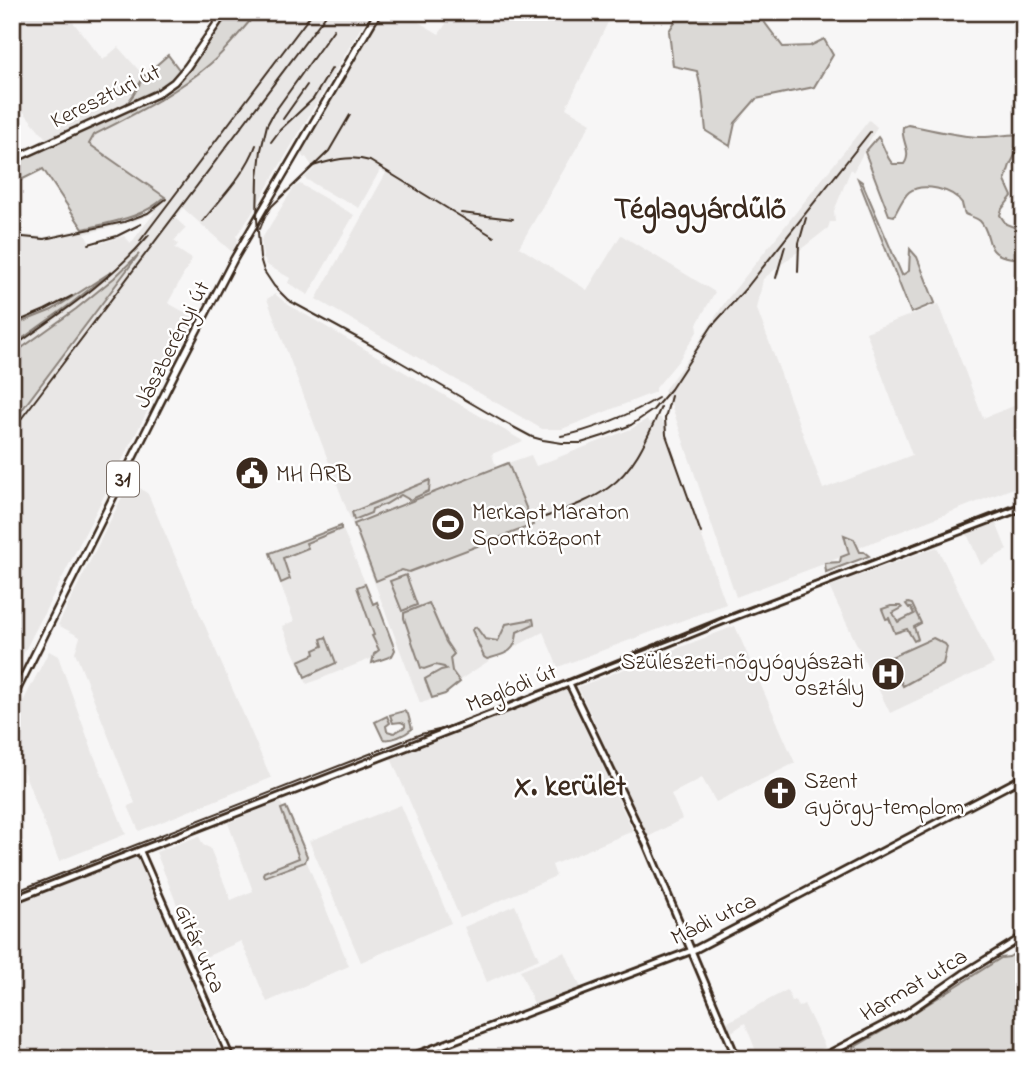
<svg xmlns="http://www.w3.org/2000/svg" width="1036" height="1071" font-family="'Indie Flower',sans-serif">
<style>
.built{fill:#e9e7e6;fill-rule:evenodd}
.green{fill:#dbd9d6;stroke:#8b827a;stroke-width:2}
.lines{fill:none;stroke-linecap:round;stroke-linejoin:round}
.tertiary-casing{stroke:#3b2a1e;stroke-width:10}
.secondary-casing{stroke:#3b2a1e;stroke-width:10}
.primary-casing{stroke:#3b2a1e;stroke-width:10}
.tertiary{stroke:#fff;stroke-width:4.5}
.secondary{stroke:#fff;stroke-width:5}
.primary{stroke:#fff;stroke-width:5}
.tram{stroke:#3b2a1e;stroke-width:2}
.rail{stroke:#3b2a1e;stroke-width:2}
.labels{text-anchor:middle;stroke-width:5;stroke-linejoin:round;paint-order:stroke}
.shield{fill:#fff;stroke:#766a62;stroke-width:2}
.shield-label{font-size:21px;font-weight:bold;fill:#3b2a1e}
.street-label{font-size:23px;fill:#3b2a1e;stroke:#fff}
.poi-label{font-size:23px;fill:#3b2a1e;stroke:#fff;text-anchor:start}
.district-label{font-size:30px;font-weight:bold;fill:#3b2a1e;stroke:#fff}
</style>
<rect width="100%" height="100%" fill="#f7f6f6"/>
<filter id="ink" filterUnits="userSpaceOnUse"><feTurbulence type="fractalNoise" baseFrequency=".0143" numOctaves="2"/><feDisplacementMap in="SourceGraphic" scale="14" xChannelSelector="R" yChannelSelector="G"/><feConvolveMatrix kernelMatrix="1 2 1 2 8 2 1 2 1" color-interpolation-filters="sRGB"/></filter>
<g filter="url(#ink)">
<g class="built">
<polygon points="12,12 65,12 103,60 118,47 144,76 134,94 122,110 49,142 12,98"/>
<path d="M258,12H370L249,218L236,236L238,239L232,252L183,208L175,218L186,228L174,241L178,244L175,248L192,259L168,303L195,318L12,676V423L135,259L76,309L12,355V346L72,303L98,282L52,310L12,326V234L44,237L122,220L154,207L164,197L89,144L94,135L152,104L183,86L212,63ZM155,212L131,243L124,236L91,246L85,234L135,221Z"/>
<polygon points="381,12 402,12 439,34 454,12 613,12 566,108 591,123 519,247 587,290 621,235 715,292 697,324 698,330 695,335 679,360 655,389 655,392 562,429 542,429 316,299 386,173 380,170 359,208 339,197 338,198 304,178 314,169 306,157 304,158 300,153"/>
<polygon points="869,120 877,127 853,172 851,169 834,211 835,222 830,222 828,228 763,279 757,309 823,489 912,455 866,332 939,304 983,418 1024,402 1024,484 847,552 847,554 829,562 736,597 671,404 664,390 689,357 725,302"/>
<polygon points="300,184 354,215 308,295 288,283 290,278 265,264 266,261 263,259 261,240 294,187"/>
<polygon points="275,294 287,304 523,441 492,454 496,467 531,455 536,466 631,429 647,419 649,423 660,417 666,428 666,436 726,604 558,667 543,632 490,660 428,701 420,703 267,299"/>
<polygon points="133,475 140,479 140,488 148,494 271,778 139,831 128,806 135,803 75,652 80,637 58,625"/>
<polygon points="996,523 1007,550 981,565 967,534"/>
<polygon points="341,525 393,650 307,684 282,626 294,621 269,553"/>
<polygon points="937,547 994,664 890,713 829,587"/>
<polygon points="735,626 795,763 716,802 702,778 671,794 682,819 648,837 578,687"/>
<polygon points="49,651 58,656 93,753 126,834 59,861 12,742 12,723"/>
<polygon points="566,689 633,831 552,865 556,876 460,918 391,758"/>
<polygon points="280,801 309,867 349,966 267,1002 241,941 199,960 156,852 199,836 203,845 210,848 231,900 253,891 228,823"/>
<polygon points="401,805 451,923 361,962 309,841"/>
<polygon points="139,856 223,1059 12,1059 12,905"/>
<polygon points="515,905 539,959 487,982 464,927"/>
<polygon points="565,952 581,988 535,1006 520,970"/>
<polygon points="787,990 792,1001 795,1000 798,1007 804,1004 825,1047 803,1059 759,1059 745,1023 730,1033 726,1023"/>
</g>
<g class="green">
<path d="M224,12H258C242,29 228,49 210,64C175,94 134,114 94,135L89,144L165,197C143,218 112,222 83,229L43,169L17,182L12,177V160L122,110L134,94L144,76L168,55L181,72Z"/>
<polygon points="681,12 752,12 759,15 783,47 810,46 824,39 833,55 814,87 756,99 735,123 730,146 706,131 702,93 697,71 673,66 669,31"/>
<path d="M908,125C931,129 955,136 979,137C992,138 1011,133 1022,135L1023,140L1010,165L1005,181L1012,196L1002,209L1000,215L1006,224L1024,231V255C1018,258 1014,259 1007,257C983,253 993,234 980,221C977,218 969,216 965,214C964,212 962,204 962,203C953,189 922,182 909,192C903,197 898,209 894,216L889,215L865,152L878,137C884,145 886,158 893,164H904C913,152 900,140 903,127Z"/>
<polygon points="858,179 862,182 902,275 909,271 910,249 917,257 935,303 911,313"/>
<polygon points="139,254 12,423 12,355 76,309 114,278"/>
<polygon points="111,272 72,303 12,346 12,326 52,310"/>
<polygon points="508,463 533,525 409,572 402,570 376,581 354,524"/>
<polygon points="430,480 429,491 410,500 401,495 386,504 372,509 371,513 354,520 352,512"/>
<polygon points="341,526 341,529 306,543 308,548 283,558 290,579 281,583 270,553"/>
<polygon points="844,535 854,539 860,552 864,552 869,556 826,572 825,563 840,562 841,557 849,554"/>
<polygon points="406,575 417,605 402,611 390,581"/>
<polygon points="365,584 373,604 377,602 395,650 392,656 372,663 374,654 379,650 372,636 374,635 357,587"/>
<polygon points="429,603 446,642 454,654 450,658 452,671 460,682 445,694 432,698 425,679 441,670 446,669 444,667 435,665 424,669 421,668 404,618 404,613"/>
<polygon points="908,603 912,604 921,623 914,627 918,639 914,641 907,629 895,633 889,618 886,619 882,609 891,606 900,606 902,608 893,613 898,622 914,614 911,608 909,608 906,604"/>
<path d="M533,619L534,624L517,632C516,653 505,654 487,659L484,657L472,630L476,627L485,639L498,641L506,624Z"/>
<polygon points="326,637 336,663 305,677 299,661 315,654 314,650 323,646 321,639"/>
<polygon points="933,638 945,644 947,647 943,664 903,686 889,658"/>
<path d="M404,711L408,714L412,729C405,735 392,741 383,739L375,722L387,716L390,723L386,726L387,731L394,733L405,727V724L401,722L393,723L390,715Z"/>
<polygon points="286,807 307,856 305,862 264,877 263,874 264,872 299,858 281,809"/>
<polygon points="1024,948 1024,1059 858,1059 853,1048 912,1014 1001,958 1009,957"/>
</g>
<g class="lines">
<defs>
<g id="tertiary">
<polyline points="569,683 646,843 737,1059"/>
<polyline points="140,851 231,1059"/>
<polyline points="12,900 510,707 728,619 1024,507"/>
<polyline points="405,1059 696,949 1024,777"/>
<polyline points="819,1059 908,1012 963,974 1024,936"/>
</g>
<polyline id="secondary" points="12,160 157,94 174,82 187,67 225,12"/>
<polyline id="primary" points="12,700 178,367 234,259 378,12"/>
</defs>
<use href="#tertiary" class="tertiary-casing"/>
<use href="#secondary" class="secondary-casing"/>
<use href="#primary" class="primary-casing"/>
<use href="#tertiary" class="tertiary"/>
<use href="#secondary" class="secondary"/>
<use href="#primary" class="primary"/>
<polyline class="tram" points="12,893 421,734 443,729 700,629 718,620 1024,501"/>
<g class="rail">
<polyline points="334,29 273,114 267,125 261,150 258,177 257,219 260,258 264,271 274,286 288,300 378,349 502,421 532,437 543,440 562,443 581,443 603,436 631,425 653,410 671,389 712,326 748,286 870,132"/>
<polyline points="283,119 307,85"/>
<polyline points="271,142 280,130 313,99 332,68"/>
<path d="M313,166C332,160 350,155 370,161L494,237"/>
<polyline points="461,213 513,219"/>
<path d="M203,221C222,197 246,173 256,145"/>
<polyline points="260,229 265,216 272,206 329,151 350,115"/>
<polyline points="12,236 44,239 124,222 148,213 166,199"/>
<polyline points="140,241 313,12"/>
<polyline points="89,244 117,236 141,224"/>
<polyline points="798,272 799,243 806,218"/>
<polyline points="776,278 785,246"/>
<polyline points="12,324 45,310 72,296"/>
<path d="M12,348C61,313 110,281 149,235"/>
<polyline points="671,396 665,418 666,435 701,533"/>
<polyline points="12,431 328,12"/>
<path d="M561,436C588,432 634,413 658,398"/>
<path d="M545,517C566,509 590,501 608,488C635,469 648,436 661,407"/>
</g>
</g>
</g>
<defs>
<symbol id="civic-disc" viewBox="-11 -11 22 22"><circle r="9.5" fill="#3b2a1e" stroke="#fff"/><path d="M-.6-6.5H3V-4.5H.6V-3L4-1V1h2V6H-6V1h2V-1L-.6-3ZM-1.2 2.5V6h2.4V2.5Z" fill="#fff"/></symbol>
<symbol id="stadium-disc" viewBox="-11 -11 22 22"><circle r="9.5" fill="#3b2a1e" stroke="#fff"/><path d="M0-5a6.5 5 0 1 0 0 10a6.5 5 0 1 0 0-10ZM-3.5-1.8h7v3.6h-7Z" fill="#fff"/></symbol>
<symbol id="hospital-disc" viewBox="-11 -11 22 22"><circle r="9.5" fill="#3b2a1e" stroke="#fff"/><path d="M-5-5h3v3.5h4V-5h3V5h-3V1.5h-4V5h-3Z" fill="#fff"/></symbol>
<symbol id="church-disc" viewBox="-11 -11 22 22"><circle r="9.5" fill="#3b2a1e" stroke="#fff"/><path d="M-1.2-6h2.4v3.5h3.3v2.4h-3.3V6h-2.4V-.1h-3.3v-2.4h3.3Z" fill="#fff"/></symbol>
</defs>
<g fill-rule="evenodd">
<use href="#civic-disc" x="233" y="454" width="38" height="38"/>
<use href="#stadium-disc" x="429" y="505" width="38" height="38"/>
<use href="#hospital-disc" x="869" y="655" width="38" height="38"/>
<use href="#church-disc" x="761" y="774" width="38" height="38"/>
</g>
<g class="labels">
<rect class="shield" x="107" y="461.5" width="32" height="35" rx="5"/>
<g class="shield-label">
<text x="123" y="486">31</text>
</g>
<g class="street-label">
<text transform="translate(105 95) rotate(-26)" y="8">Keresztúri út</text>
<text transform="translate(171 344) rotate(-63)" y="8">Jászberényi út</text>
<text transform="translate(511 687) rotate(-22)" y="8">Maglódi út</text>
<text transform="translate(713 918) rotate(-26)" y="8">Mádi utca</text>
<text transform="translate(201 948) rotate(66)" y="8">Gitár utca</text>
<text transform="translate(913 984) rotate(-31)" y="8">Harmat utca</text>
</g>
<g class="poi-label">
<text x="276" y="481">MH ARB</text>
<text x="472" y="519">Merkapt Maraton<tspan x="472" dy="26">Sportközpont</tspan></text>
<text x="864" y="669" text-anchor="end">Szülészeti-nőgyógyászati<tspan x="864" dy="26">osztály</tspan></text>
<text x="804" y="788">Szent<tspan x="804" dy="26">György-templom</tspan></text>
</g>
<g class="district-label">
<text x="700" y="218">Téglagyárdűlő</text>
<text x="570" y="795">X. kerület</text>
</g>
</g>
<rect width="1036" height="1071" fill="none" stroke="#fff" stroke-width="42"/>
<rect x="21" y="21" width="994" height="1029" fill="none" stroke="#3b2a1e" stroke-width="2.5" filter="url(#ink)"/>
</svg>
